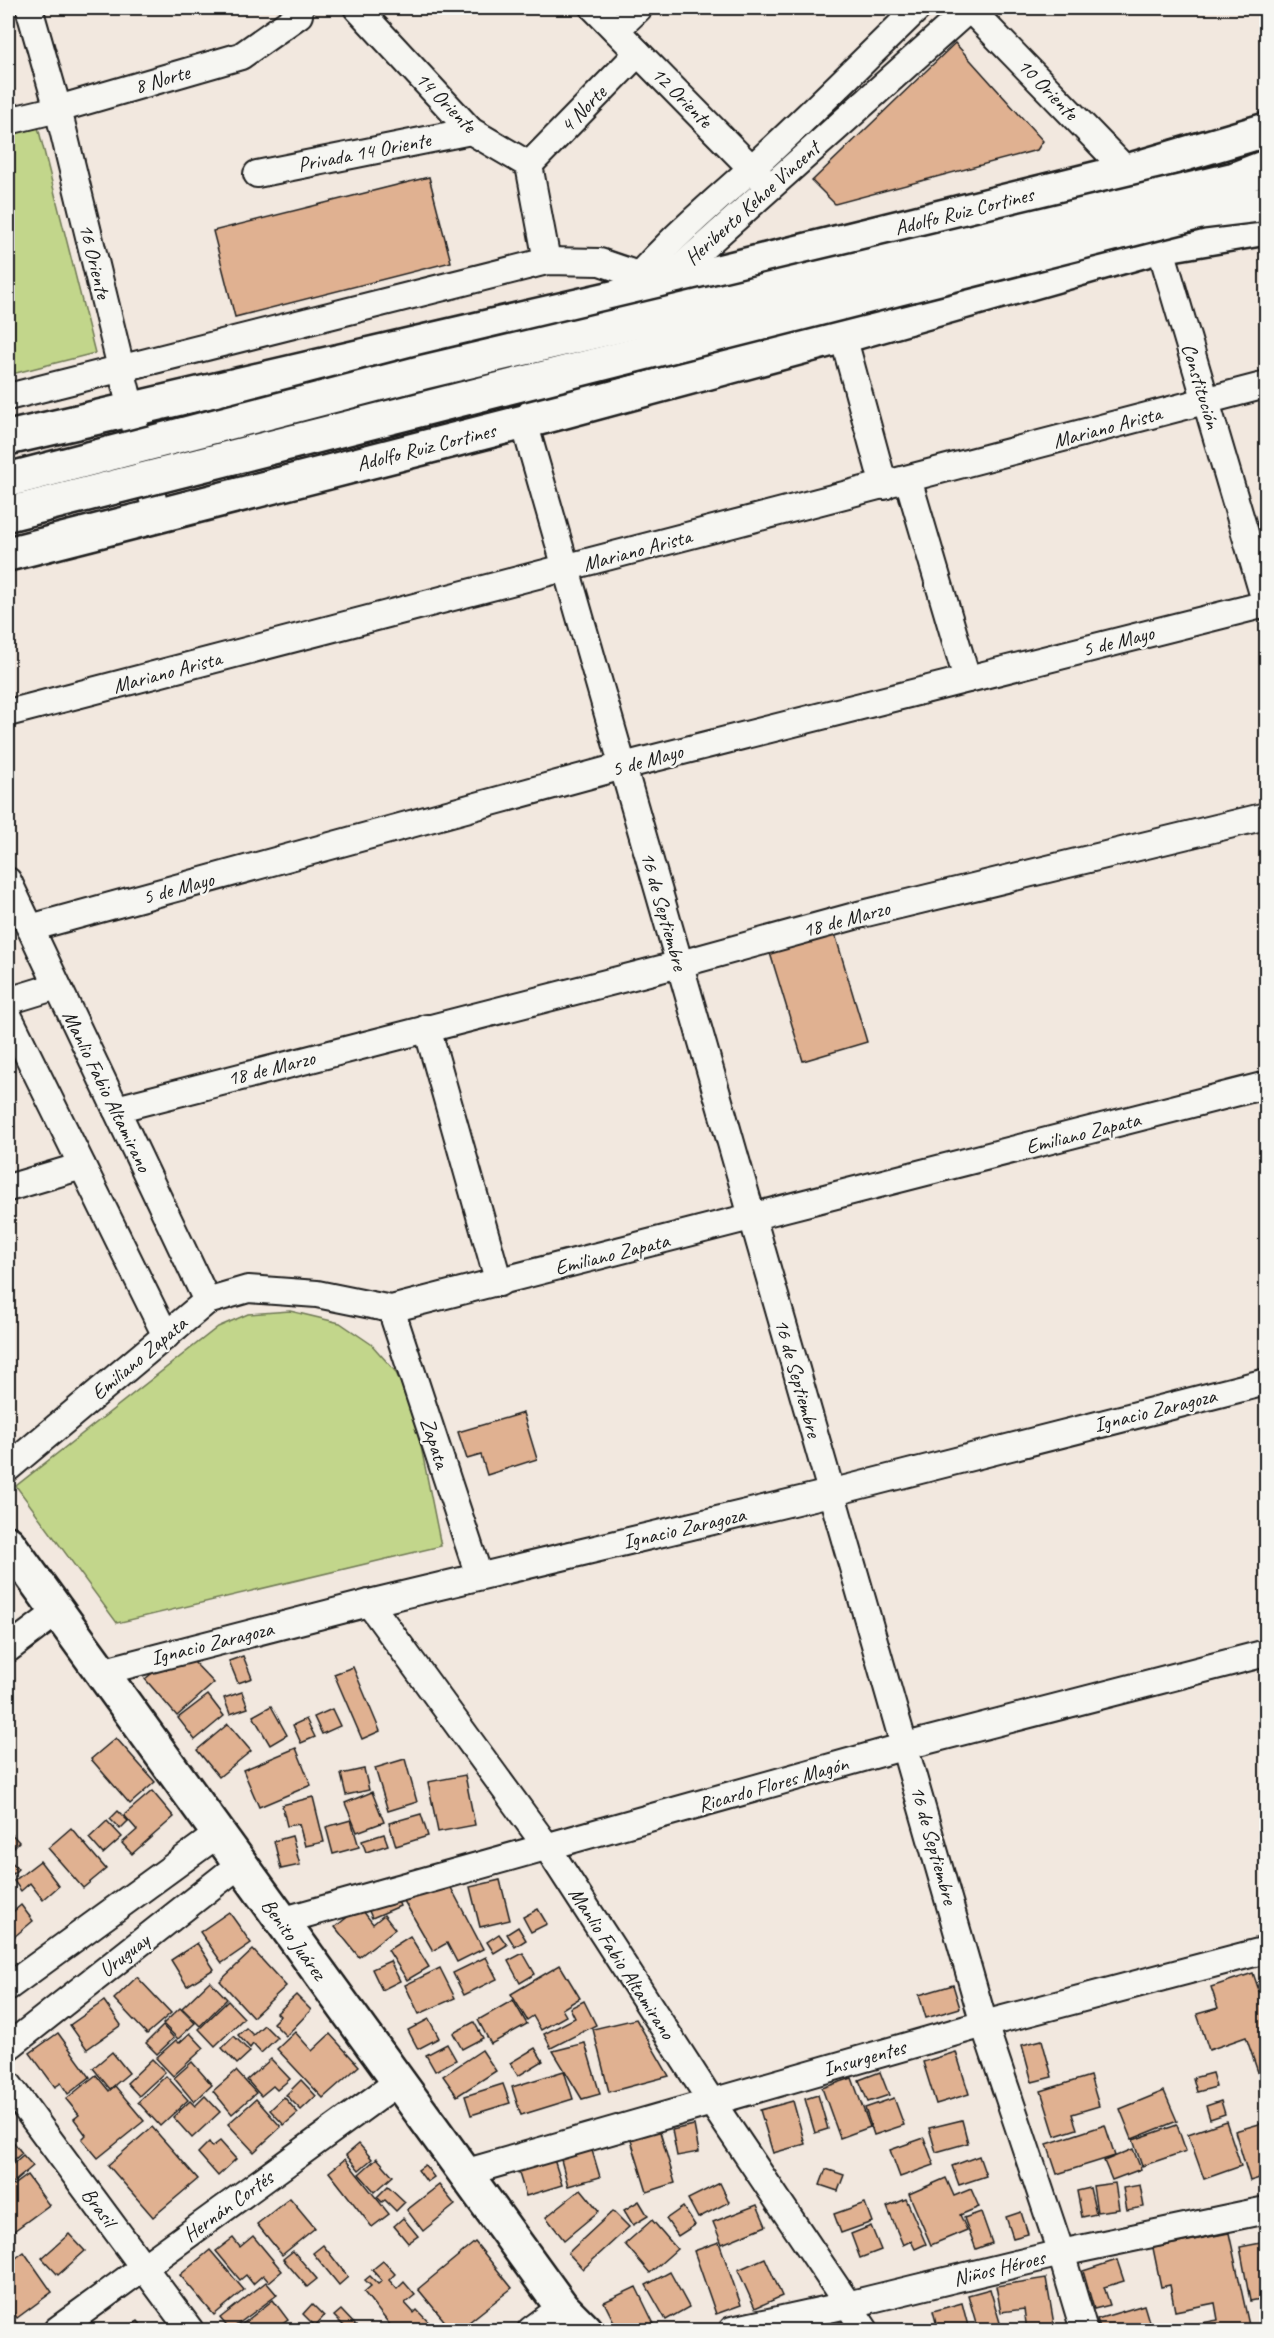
<svg xmlns="http://www.w3.org/2000/svg" width="1274" height="2338" font-family="Caveat,sans-serif">
<style>
.green{fill:#c2d68b;stroke:#6f7954;stroke-width:1.5}
.building{fill:#e0b191;stroke:#1c1c1c;stroke-width:1.5}
.lines{fill:none;stroke-linecap:round;stroke-linejoin:round}
.street-casing{stroke:#1c1c1c;stroke-width:30}
.secondary-casing{stroke:#1c1c1c;stroke-width:38}
.street{stroke:#f6f6f2;stroke-width:26}
.secondary{stroke:#f6f6f2;stroke-width:33}
.secondary-bridge-casing{stroke:#1c1c1c;stroke-width:38;stroke-linecap:butt}
.secondary-bridge{stroke:#f6f6f2;stroke-width:33}
.labels{text-anchor:middle;stroke-width:5;stroke-linejoin:round;paint-order:stroke}
.street-label{font-size:21px;fill:#1c1c1c;stroke:#f6f6f2}
</style>
<rect width="100%" height="100%" fill="#f2e8df"/>
<filter id="ink" filterUnits="userSpaceOnUse"><feTurbulence type="fractalNoise" baseFrequency=".0167" numOctaves="2"/><feDisplacementMap in="SourceGraphic" scale="12" xChannelSelector="R" yChannelSelector="G"/><feConvolveMatrix kernelMatrix="1 2 1 2 8 2 1 2 1" color-interpolation-filters="sRGB"/></filter>
<g filter="url(#ink)">
<g class="green">
<polygon points="38,127 95,353 8,375 8,134"/>
<polygon points="290,1311 340,1323 371,1344 395,1371 413,1407 441,1546 117,1623 16,1486 218,1327 248,1314"/>
</g>
<g class="building">
<polygon points="955,43 1043,141 1037,150 835,204 812,181"/>
<polygon points="429,177 451,262 235,317 213,231"/>
<polygon points="835,934 867,1042 803,1061 770,953"/>
<polygon points="523,1413 537,1459 487,1475 481,1455 467,1459 458,1432"/>
<polygon points="243,1656 252,1678 238,1683 229,1661"/>
<polygon points="192,1660 214,1683 177,1716 145,1679 166,1662"/>
<polygon points="353,1667 380,1731 362,1739 334,1674"/>
<polygon points="242,1692 248,1708 230,1714 224,1698"/>
<polygon points="208,1695 224,1716 195,1740 178,1718"/>
<polygon points="271,1706 287,1735 270,1745 253,1716"/>
<polygon points="332,1709 340,1726 322,1734 314,1717"/>
<polygon points="306,1719 315,1737 301,1743 293,1725"/>
<polygon points="228,1724 251,1751 219,1777 197,1750"/>
<polygon points="116,1738 155,1782 130,1804 91,1759"/>
<polygon points="296,1748 311,1785 259,1807 243,1770"/>
<polygon points="405,1759 417,1802 388,1811 375,1768"/>
<polygon points="364,1769 369,1790 346,1795 341,1774"/>
<polygon points="465,1775 475,1825 438,1832 428,1782"/>
<polygon points="152,1791 174,1817 132,1854 122,1843 137,1830 124,1815"/>
<polygon points="372,1792 384,1822 357,1832 345,1803"/>
<polygon points="313,1797 324,1842 305,1846 299,1824 287,1826 282,1805"/>
<polygon points="118,1811 128,1821 120,1829 110,1819"/>
<polygon points="421,1814 428,1836 396,1846 389,1823"/>
<polygon points="351,1820 359,1847 333,1854 326,1827"/>
<polygon points="107,1821 122,1837 103,1854 89,1838"/>
<polygon points="71,1828 106,1869 83,1888 48,1848"/>
<polygon points="8,1830 19,1842 8,1853"/>
<polygon points="384,1834 388,1845 366,1852 362,1841"/>
<polygon points="292,1836 300,1865 281,1869 274,1841"/>
<polygon points="8,1858 18,1869 10,1877 8,1875"/>
<polygon points="40,1861 59,1886 43,1900 30,1883 21,1891 14,1881"/>
<polygon points="500,1880 510,1920 480,1927 470,1887"/>
<polygon points="448,1882 483,1949 457,1962 447,1943 433,1951 400,1894"/>
<polygon points="394,1892 400,1906 372,1918 366,1904"/>
<polygon points="21,1905 33,1921 8,1942 8,1916"/>
<polygon points="360,1907 373,1924 384,1915 395,1929 359,1957 335,1927"/>
<polygon points="538,1909 547,1924 531,1932 523,1917"/>
<polygon points="229,1912 251,1943 222,1963 200,1932"/>
<polygon points="518,1927 526,1940 515,1947 507,1934"/>
<polygon points="499,1934 507,1945 494,1953 487,1942"/>
<polygon points="410,1936 429,1967 407,1980 388,1950"/>
<polygon points="197,1943 214,1969 187,1986 171,1960"/>
<polygon points="253,1950 286,1986 253,2017 220,1981"/>
<polygon points="523,1953 535,1974 520,1983 508,1961"/>
<polygon points="486,1957 497,1979 464,1995 453,1973"/>
<polygon points="390,1961 400,1981 382,1990 372,1969"/>
<polygon points="560,1965 580,1998 562,2009 566,2016 541,2030 533,2016 527,2020 511,1994"/>
<polygon points="440,1968 455,1998 419,2014 405,1985"/>
<polygon points="1253,1973 1266,2011 1266,2076 1260,2078 1246,2037 1209,2050 1197,2014 1218,2008 1211,1987"/>
<polygon points="137,1977 171,2013 147,2034 114,1999"/>
<polygon points="210,1981 227,1999 200,2026 182,2008"/>
<polygon points="953,1985 960,2008 926,2018 919,1995"/>
<polygon points="296,1995 311,2010 286,2036 273,2023 280,2016 277,2013"/>
<polygon points="513,2000 527,2024 491,2044 478,2020"/>
<polygon points="104,2001 121,2025 87,2049 70,2025"/>
<polygon points="228,2001 244,2018 215,2046 199,2029"/>
<polygon points="584,2001 596,2025 551,2048 544,2034 575,2018 570,2008"/>
<polygon points="180,2008 195,2023 178,2039 163,2024"/>
<polygon points="429,2019 439,2038 418,2049 408,2030"/>
<polygon points="636,2019 669,2076 609,2092 593,2029"/>
<polygon points="474,2022 483,2038 462,2049 453,2033"/>
<polygon points="264,2025 277,2038 261,2053 253,2044 250,2048 238,2035 246,2028 253,2035"/>
<polygon points="163,2026 174,2038 157,2054 146,2043"/>
<polygon points="295,2032 312,2051 330,2034 359,2066 323,2098 277,2049"/>
<polygon points="58,2033 90,2077 68,2094 61,2083 55,2087 30,2053"/>
<polygon points="190,2033 204,2048 173,2076 156,2058 176,2040 179,2043"/>
<polygon points="234,2036 250,2052 237,2064 222,2048"/>
<polygon points="1042,2040 1052,2077 1032,2082 1022,2045"/>
<polygon points="585,2043 600,2094 582,2099 553,2051"/>
<polygon points="447,2044 456,2060 435,2071 426,2055"/>
<polygon points="535,2048 543,2061 518,2076 510,2063"/>
<polygon points="482,2050 496,2071 457,2096 443,2076"/>
<polygon points="112,2052 129,2073 110,2089 93,2068"/>
<polygon points="956,2052 969,2094 936,2104 923,2062"/>
<polygon points="152,2059 165,2072 139,2096 127,2083"/>
<polygon points="271,2059 290,2079 277,2090 273,2086 261,2096 247,2080"/>
<polygon points="192,2062 212,2085 194,2102 174,2078"/>
<polygon points="236,2071 256,2093 232,2114 213,2091"/>
<polygon points="564,2071 573,2099 521,2115 512,2087"/>
<polygon points="880,2072 889,2095 868,2102 859,2080"/>
<polygon points="1212,2073 1216,2087 1197,2092 1193,2078"/>
<polygon points="96,2075 109,2091 115,2086 144,2121 98,2158 82,2139 86,2135 74,2119 79,2115 66,2099"/>
<polygon points="166,2076 188,2100 160,2126 138,2102"/>
<polygon points="1090,2076 1099,2106 1072,2114 1077,2129 1055,2136 1041,2091"/>
<polygon points="852,2078 870,2127 840,2138 822,2088"/>
<polygon points="301,2080 316,2096 301,2110 286,2095"/>
<polygon points="503,2084 510,2103 471,2115 465,2096"/>
<polygon points="1164,2091 1177,2121 1132,2139 1120,2109"/>
<polygon points="818,2095 828,2129 815,2133 805,2099"/>
<polygon points="205,2096 220,2112 192,2138 173,2117 190,2101 195,2106"/>
<polygon points="284,2097 298,2113 284,2125 270,2110"/>
<polygon points="894,2098 904,2125 874,2135 865,2108"/>
<polygon points="256,2099 281,2127 254,2152 228,2124"/>
<polygon points="793,2101 805,2144 773,2153 760,2110"/>
<polygon points="1221,2101 1225,2114 1210,2119 1206,2106"/>
<polygon points="962,2120 968,2143 936,2152 929,2128"/>
<polygon points="1226,2121 1241,2166 1204,2179 1188,2134"/>
<polygon points="1266,2122 1266,2176 1250,2181 1235,2131"/>
<polygon points="658,2125 675,2183 647,2192 629,2134"/>
<polygon points="694,2125 699,2152 677,2156 672,2130"/>
<polygon points="1105,2125 1115,2156 1057,2174 1047,2144"/>
<polygon points="1177,2125 1186,2151 1142,2166 1133,2140"/>
<polygon points="152,2127 198,2179 153,2217 108,2165"/>
<polygon points="8,2135 22,2153 8,2165"/>
<polygon points="924,2138 934,2165 900,2177 890,2150"/>
<polygon points="220,2141 236,2159 218,2176 198,2153 209,2142 212,2147"/>
<polygon points="359,2144 372,2159 359,2170 346,2155"/>
<polygon points="591,2147 600,2177 568,2186 560,2156"/>
<polygon points="1133,2149 1141,2169 1112,2180 1104,2161"/>
<polygon points="23,2155 33,2166 8,2187 8,2168"/>
<polygon points="553,2156 562,2185 526,2196 517,2167"/>
<polygon points="979,2156 986,2176 959,2185 952,2166"/>
<polygon points="377,2158 393,2176 375,2192 359,2174"/>
<polygon points="345,2159 389,2214 372,2227 329,2172"/>
<polygon points="425,2165 434,2177 427,2182 418,2170"/>
<polygon points="826,2169 844,2175 838,2191 820,2185"/>
<polygon points="27,2175 49,2205 11,2233 8,2229 8,2189"/>
<polygon points="946,2178 954,2196 971,2189 979,2207 960,2215 967,2230 931,2245 909,2194"/>
<polygon points="720,2183 729,2202 698,2218 688,2199"/>
<polygon points="1115,2183 1119,2209 1097,2212 1093,2186"/>
<polygon points="439,2185 455,2205 423,2231 407,2210"/>
<polygon points="1140,2185 1144,2207 1127,2210 1123,2188"/>
<polygon points="388,2186 405,2202 396,2211 385,2200 382,2202 377,2197"/>
<polygon points="1090,2188 1096,2214 1082,2217 1077,2191"/>
<polygon points="581,2189 599,2211 564,2240 546,2217"/>
<polygon points="290,2198 315,2228 282,2255 257,2224"/>
<polygon points="906,2199 926,2244 915,2249 911,2241 903,2245 887,2207"/>
<polygon points="639,2201 648,2216 633,2225 624,2210"/>
<polygon points="865,2203 872,2222 841,2233 834,2214"/>
<polygon points="757,2205 766,2226 722,2244 713,2222"/>
<polygon points="683,2207 695,2225 678,2236 666,2219"/>
<polygon points="613,2211 629,2227 583,2269 568,2253"/>
<polygon points="981,2212 992,2243 976,2249 964,2218"/>
<polygon points="1021,2212 1028,2234 1013,2238 1006,2217"/>
<polygon points="403,2218 418,2236 408,2243 394,2226"/>
<polygon points="652,2220 677,2249 650,2273 625,2244"/>
<polygon points="871,2226 881,2250 860,2258 851,2234"/>
<polygon points="1229,2233 1250,2330 1197,2330 1196,2324 1218,2320 1215,2303 1175,2311 1170,2285 1161,2287 1153,2248"/>
<polygon points="69,2234 85,2251 58,2275 42,2258"/>
<polygon points="253,2236 282,2271 269,2282 263,2275 253,2284 246,2275 240,2280 216,2251 233,2238 240,2247"/>
<polygon points="475,2242 512,2288 459,2330 452,2330 418,2289"/>
<polygon points="719,2242 741,2305 716,2314 694,2251"/>
<polygon points="1266,2242 1266,2298 1250,2301 1240,2247"/>
<polygon points="323,2245 348,2277 339,2285 313,2253"/>
<polygon points="210,2250 244,2290 214,2315 180,2275"/>
<polygon points="293,2251 317,2279 307,2287 283,2259"/>
<polygon points="24,2252 52,2292 17,2318 8,2305 8,2264"/>
<polygon points="765,2258 782,2296 755,2308 738,2270"/>
<polygon points="1117,2260 1124,2281 1104,2287 1110,2305 1094,2309 1083,2271"/>
<polygon points="383,2261 395,2274 389,2280 397,2289 404,2282 415,2295 405,2303 414,2313 417,2310 433,2327 429,2330 394,2330 364,2292 371,2286 365,2280 370,2276 378,2284 382,2281 372,2270"/>
<polygon points="670,2272 689,2307 666,2320 646,2285"/>
<polygon points="1046,2278 1055,2330 1027,2330 1024,2309 1001,2312 996,2286"/>
<polygon points="266,2282 277,2295 230,2330 220,2318"/>
<polygon points="636,2287 655,2326 645,2330 618,2330 604,2302"/>
<polygon points="990,2289 1001,2326 978,2330 968,2295"/>
<polygon points="273,2300 288,2320 274,2330 235,2330"/>
<polygon points="962,2303 969,2330 938,2330 933,2311"/>
<polygon points="312,2304 324,2316 315,2326 303,2314"/>
<polygon points="1144,2305 1150,2325 1132,2330 1101,2330 1097,2319"/>
<polygon points="341,2310 358,2328 356,2330 348,2330 334,2316"/>
<polygon points="138,2321 145,2330 124,2330"/>
<polygon points="849,2321 851,2330 811,2330"/>
</g>
<g class="lines">
<defs>
<g id="street">
<polyline points="29,8 58,109 157,516"/>
<polyline points="357,8 471,131 529,165 547,261"/>
<polyline points="594,8 763,180"/>
<polyline points="969,8 1127,171 1133,184"/>
<polyline points="616,30 639,8"/>
<polyline points="8,121 58,109 241,56 299,15 300,8"/>
<polyline points="529,165 638,53"/>
<polyline points="257,174 471,131"/>
<polyline points="659,287 970,8"/>
<path d="M616,303C656,251 703,212 751,169C808,117 863,61 918,8"/>
<polyline points="843,336 884,486"/>
<polyline points="566,368 524,422 984,2024 1061,2253 1084,2330"/>
<polyline points="8,397 547,261 600,262 638,275 652,282"/>
<polyline points="550,415 597,361"/>
<polyline points="908,479 967,679"/>
<polyline points="8,713 1266,385"/>
<polyline points="8,881 207,1301"/>
<polyline points="30,928 623,766 1266,604 1160,246 1152,229"/>
<polyline points="8,1001 57,986"/>
<polyline points="8,1015 166,1336"/>
<polyline points="427,1028 499,1283"/>
<polyline points="116,1109 680,964 862,914 1266,816"/>
<polyline points="8,1188 82,1166"/>
<polyline points="391,1309 479,1576"/>
<polyline points="8,1468 207,1301 248,1289 317,1294 391,1309 1266,1085"/>
<polyline points="369,1603 547,1847 711,2101 865,2330"/>
<polyline points="8,1649 57,1612"/>
<polyline points="101,1672 369,1603 830,1493 1266,1382"/>
<polyline points="281,1921 906,1746 1266,1653"/>
<polyline points="8,1987 218,1834"/>
<polyline points="8,2047 240,1864"/>
<polyline points="8,2084 190,2330"/>
<polyline points="464,2173 984,2024 1266,1950"/>
<polyline points="57,2330 398,2082"/>
<polyline points="531,2330 562,2307"/>
<polyline points="732,2330 847,2305 1061,2253 1266,2210"/>
</g>
<g id="secondary">
<polyline points="8,438 621,296 1127,171 1266,130"/>
<polyline points="8,554 524,422 843,336 1160,246 1266,228"/>
<polyline points="8,1543 562,2307 585,2330"/>
</g>
</defs>
<use href="#street" class="street-casing"/>
<use href="#secondary" class="secondary-casing"/>
<use href="#street" class="street"/>
<use href="#secondary" class="secondary"/>
<defs>
<g id="secondary-bridge">
<polyline points="8,480 424,372 1235,179 1266,167"/>
<polyline points="8,514 1200,212 1266,204"/>
</g>
</defs>
<use href="#secondary-bridge" class="secondary-bridge-casing"/>
<use href="#secondary-bridge" class="secondary-bridge"/>
</g>
</g>
<g class="labels">
<g class="street-label">
<text transform="translate(162 79) rotate(-16)" y="7">8 Norte</text>
<text transform="translate(1048 89) rotate(46)" y="7">10 Oriente</text>
<text transform="translate(682 97) rotate(45)" y="7">12 Oriente</text>
<text transform="translate(446 102) rotate(45)" y="7">14 Oriente</text>
<text transform="translate(583 109) rotate(-46)" y="7">4 Norte</text>
<text transform="translate(364 152) rotate(-11)" y="7">Privada 14 Oriente</text>
<text transform="translate(752 203) rotate(-42)" y="7">Heriberto Kehoe Vincent</text>
<text transform="translate(964 211) rotate(-14)" y="7">Adolfo Ruiz Cortines</text>
<text transform="translate(95 261) rotate(76)" y="7">16 Oriente</text>
<text transform="translate(1201 386) rotate(73)" y="7">Constitución</text>
<text transform="translate(1107 427) rotate(-15)" y="7">Mariano Arista</text>
<text transform="translate(426 447) rotate(-14)" y="7">Adolfo Ruiz Cortines</text>
<text transform="translate(637 550) rotate(-15)" y="7">Mariano Arista</text>
<text transform="translate(1118 641) rotate(-14)" y="7">5 de Mayo</text>
<text transform="translate(167 672) rotate(-15)" y="7">Mariano Arista</text>
<text transform="translate(647 760) rotate(-15)" y="7">5 de Mayo</text>
<text transform="translate(178 888) rotate(-15)" y="7">5 de Mayo</text>
<text transform="translate(664 911) rotate(74)" y="7">16 de Septiembre</text>
<text transform="translate(846 919) rotate(-15)" y="7">18 de Marzo</text>
<text transform="translate(271 1068) rotate(-14)" y="7">18 de Marzo</text>
<text transform="translate(107 1091) rotate(64)" y="7">Manlio Fabio Altamirano</text>
<text transform="translate(1083 1133) rotate(-14)" y="7">Emiliano Zapata</text>
<text transform="translate(612 1254) rotate(-14)" y="7">Emiliano Zapata</text>
<text transform="translate(139 1358) rotate(-40)" y="7">Emiliano Zapata</text>
<text transform="translate(798 1378) rotate(74)" y="7">16 de Septiembre</text>
<text transform="translate(1155 1410) rotate(-14)" y="7">Ignacio Zaragoza</text>
<text transform="translate(435 1443) rotate(72)" y="7">Zapata</text>
<text transform="translate(684 1528) rotate(-13)" y="7">Ignacio Zaragoza</text>
<text transform="translate(212 1643) rotate(-14)" y="7">Ignacio Zaragoza</text>
<text transform="translate(773 1784) rotate(-16)" y="7">Ricardo Flores Magón</text>
<text transform="translate(934 1845) rotate(74)" y="7">16 de Septiembre</text>
<text transform="translate(294 1939) rotate(54)" y="7">Benito Juárez</text>
<text transform="translate(124 1955) rotate(-38)" y="7">Uruguay</text>
<text transform="translate(622 1963) rotate(57)" y="7">Manlio Fabio Altamirano</text>
<text transform="translate(864 2058) rotate(-16)" y="7">Insurgentes</text>
<text transform="translate(228 2206) rotate(-36)" y="7">Hernán Cortés</text>
<text transform="translate(99 2207) rotate(53)" y="7">Brasil</text>
<text transform="translate(999 2268) rotate(-14)" y="7">Niños Héroes</text>
</g>
</g>
<rect width="1274" height="2338" fill="none" stroke="#f6f6f2" stroke-width="30"/>
<rect x="15" y="15" width="1244" height="2308" fill="none" stroke="#1c1c1c" stroke-width="2" filter="url(#ink)"/>
</svg>
